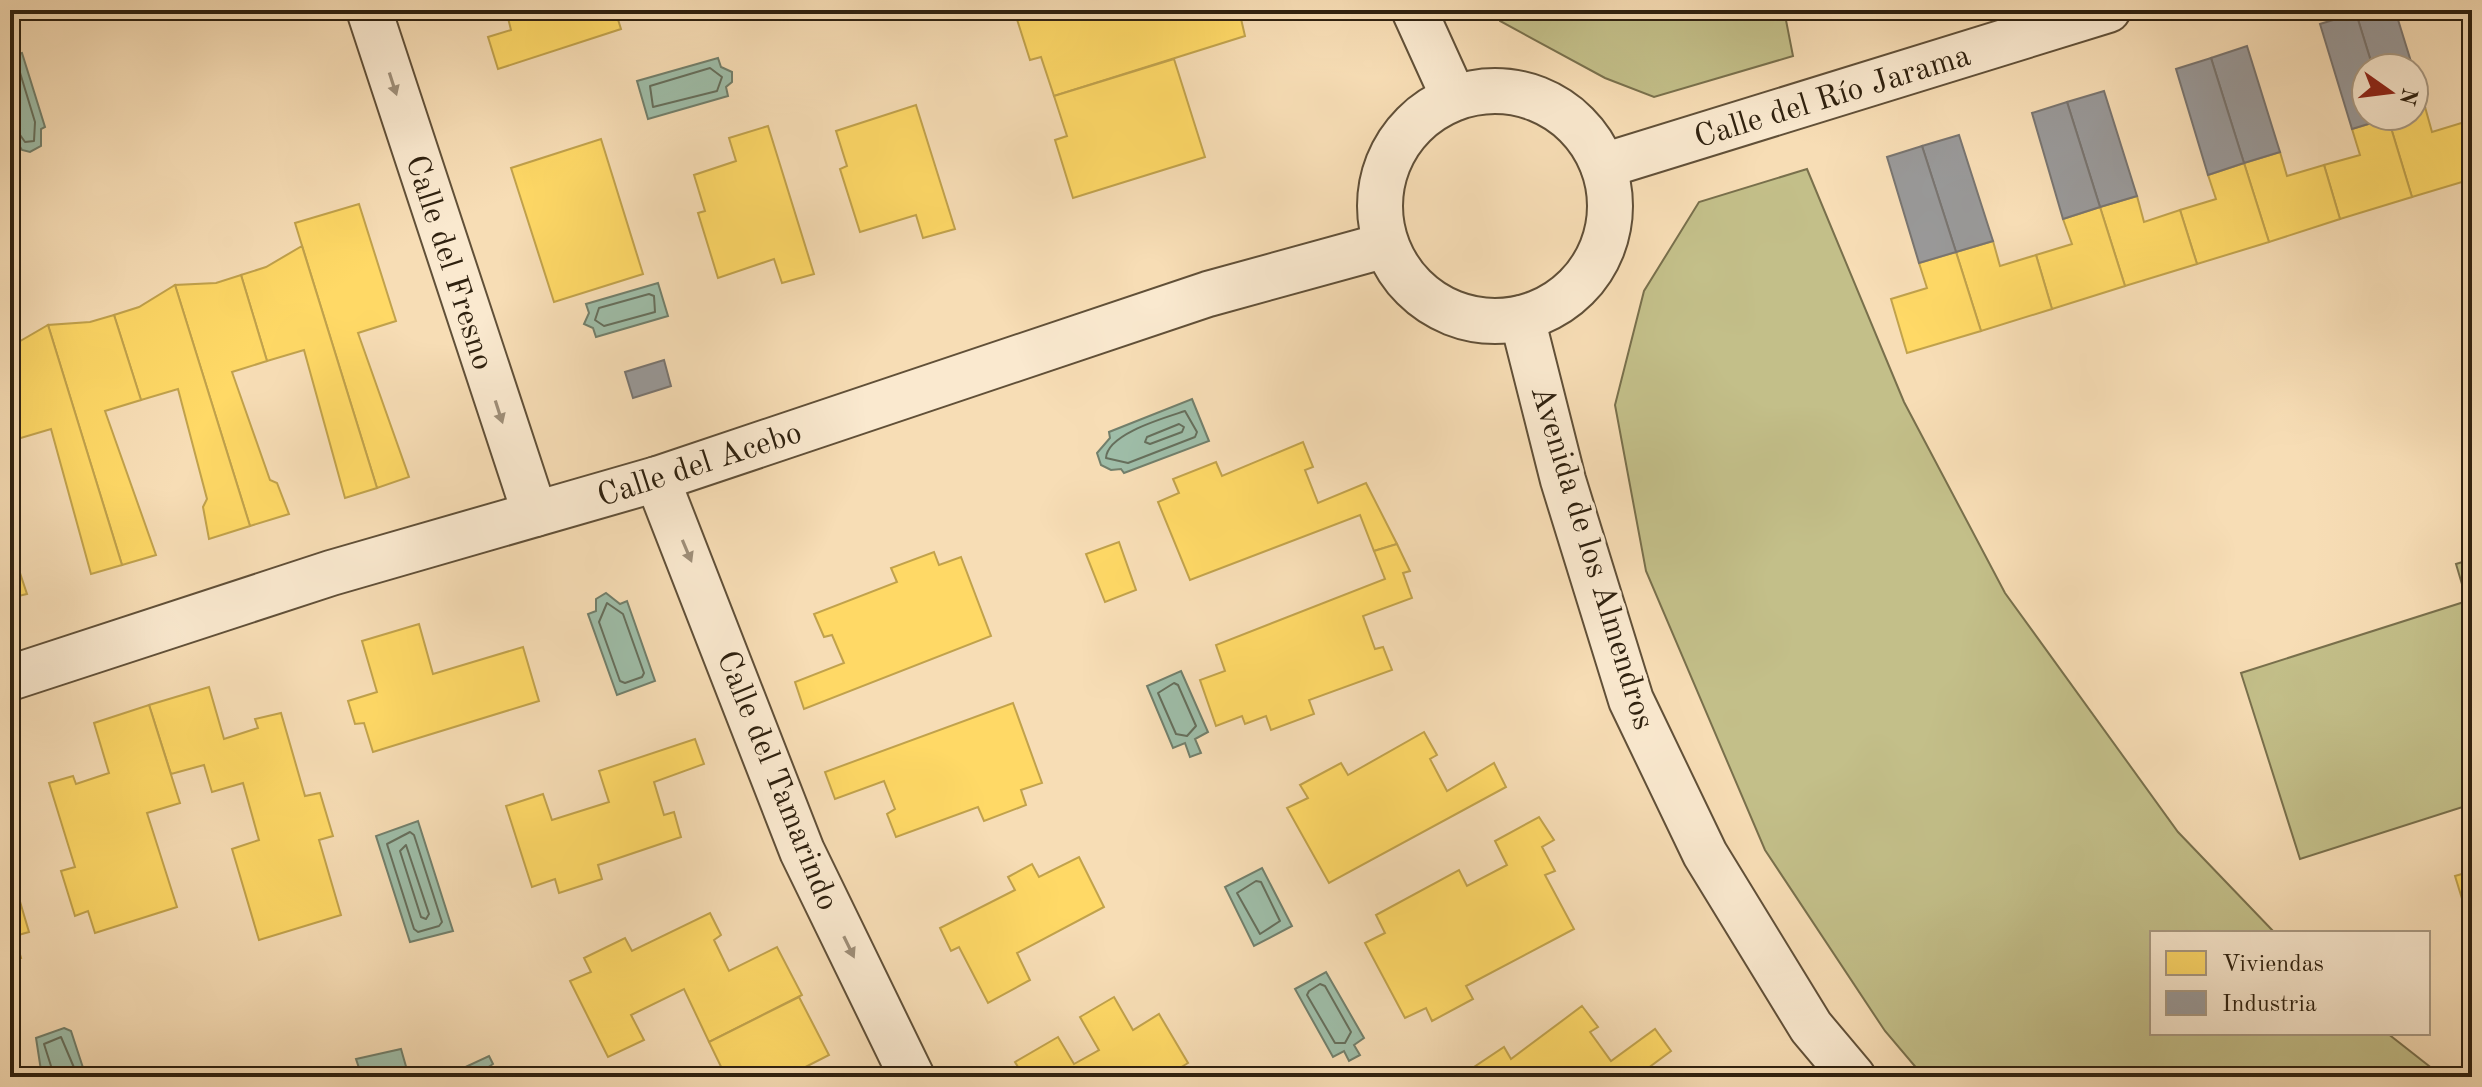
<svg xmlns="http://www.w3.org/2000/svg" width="2482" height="1087" font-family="'Old Standard TT',serif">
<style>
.green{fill:#c3bf89;stroke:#79704c;stroke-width:2}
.water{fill:#9ebda8;stroke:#727f6b;stroke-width:2}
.homes{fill:#ffd966;stroke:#c1a24c;stroke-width:2}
.industry{fill:#999;stroke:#797570;stroke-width:2}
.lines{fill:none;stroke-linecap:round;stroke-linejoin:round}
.shore{stroke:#666f5c;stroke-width:2}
.minor-casing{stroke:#615038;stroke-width:48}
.minor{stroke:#fae9cf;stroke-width:44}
.oneway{fill:#9f8f79}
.labels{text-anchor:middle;stroke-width:8;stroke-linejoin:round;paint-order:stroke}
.street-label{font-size:32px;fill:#2f210f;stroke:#fae9cf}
</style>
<rect width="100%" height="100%" fill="#f7ddb5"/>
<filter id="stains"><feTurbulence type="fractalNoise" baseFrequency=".0025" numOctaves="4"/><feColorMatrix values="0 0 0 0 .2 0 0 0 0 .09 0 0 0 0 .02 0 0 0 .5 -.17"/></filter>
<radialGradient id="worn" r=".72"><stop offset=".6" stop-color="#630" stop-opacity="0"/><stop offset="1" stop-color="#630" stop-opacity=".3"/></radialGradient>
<g class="green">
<polygon points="1493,10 1784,10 1793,56 1654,97 1605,78 1500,21"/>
<polygon points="1807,169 1904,402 2005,593 2178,832 2275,933 2152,933 2152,1033 2387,1033 2443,1077 1924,1077 1885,1031 1765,850 1646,571 1615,405 1644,291 1699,202"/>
<polygon points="2472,559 2472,804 2300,859 2241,673 2467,601 2456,564"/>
</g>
<g class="water">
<polygon points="22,53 45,127 41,129 41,146 30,152 22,150 14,137 10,138 10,56"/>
<polygon points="718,58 721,67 732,72 732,82 726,87 728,96 648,119 637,81"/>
<polygon points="658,283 668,316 596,337 593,328 584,324 589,313 586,304"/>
<polygon points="1192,399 1209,441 1124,473 1121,469 1111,470 1101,465 1097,453 1110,438 1109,432"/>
<polygon points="606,593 620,604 627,601 655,681 617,695 588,614 596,611 596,599"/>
<polygon points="1181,671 1208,732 1195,739 1201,753 1190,757 1185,743 1173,748 1147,686"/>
<polygon points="418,821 453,931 410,942 376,836"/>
<polygon points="1262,868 1292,926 1254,946 1225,887"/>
<polygon points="1326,972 1364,1038 1354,1045 1360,1055 1349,1061 1344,1051 1333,1057 1295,989"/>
<polygon points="64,1028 71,1031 86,1077 42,1077 36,1038"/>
<polygon points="401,1049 409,1077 362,1077 356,1059"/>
<polygon points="489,1056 493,1064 481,1072 482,1077 444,1077"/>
</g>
<g class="homes">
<polygon points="506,10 615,10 621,29 498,69 488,37 511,30"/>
<polygon points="1014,10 1239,10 1245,36 1054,96 1041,57 1030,60"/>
<polygon points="1174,59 1205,157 1073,198 1055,140 1067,136 1054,96"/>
<polygon points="916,105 955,229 923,238 916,215 860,232 840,169 847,166 836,131"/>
<polygon points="2425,107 2432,132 2468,121 2472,134 2472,179 2412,197 2388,118 2414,116 2414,111"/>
<polygon points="2388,118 2412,197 2340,219 2324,165 2360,155 2352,129"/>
<polygon points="768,126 814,274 782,283 774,259 718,278 698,213 705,211 694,175 736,161 729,138"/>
<polygon points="601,139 643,274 554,302 511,168"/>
<polygon points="2280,152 2287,176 2324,165 2340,219 2269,242 2244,163"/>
<polygon points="2244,163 2269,242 2197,264 2180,210 2216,199 2208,175"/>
<polygon points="2137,196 2144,222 2180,210 2197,264 2125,286 2100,207"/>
<polygon points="359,204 396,321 358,333 409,477 377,488 295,223"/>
<polygon points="2100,207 2125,286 2052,309 2036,255 2072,244 2063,219"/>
<polygon points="1993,241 2000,266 2036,255 2052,309 1981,331 1956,252"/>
<polygon points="302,246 377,488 345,498 304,350 267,361 241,275 266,267"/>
<polygon points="1956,252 1981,331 1907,353 1891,299 1927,288 1919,263"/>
<polygon points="241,275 267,361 232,372 270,480 277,483 289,514 250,526 175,285 216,283"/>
<polygon points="175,285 250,526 209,539 203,507 207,499 178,389 141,400 114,315 139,307"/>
<polygon points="114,315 141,400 105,411 156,555 122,565 48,325 90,322"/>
<polygon points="48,325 122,565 91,574 51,429 14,440 10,427 10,347"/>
<polygon points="1303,442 1313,467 1305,470 1318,503 1366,483 1397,544 1374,551 1360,515 1190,580 1158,502 1179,493 1173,479 1216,462 1222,476"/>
<polygon points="1119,542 1136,590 1105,602 1086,554"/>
<polygon points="10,543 27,594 10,598"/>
<polygon points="1397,544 1410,571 1403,573 1412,598 1363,616 1375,649 1383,647 1392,670 1309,700 1314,714 1271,730 1266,716 1245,724 1242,716 1216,726 1200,680 1225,671 1216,645 1385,579 1374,551"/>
<polygon points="934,552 939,565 961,557 991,636 804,709 795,682 844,663 832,635 824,637 814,614 897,582 891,568"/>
<polygon points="419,624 433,674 523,647 539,701 373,752 364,723 355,724 348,701 377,692 362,641"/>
<polygon points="209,687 224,739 258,728 255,719 281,713 305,796 320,793 333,836 319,840 341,915 259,940 232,849 259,840 243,783 212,792 204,765 171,774 149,705"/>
<polygon points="1013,703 1042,783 1021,790 1026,805 984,821 978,807 896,837 887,814 895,809 884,781 835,799 825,772"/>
<polygon points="149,705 180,803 147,813 177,907 95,933 88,911 75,916 61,871 75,867 49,783 73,776 76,784 109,773 94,723"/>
<polygon points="1424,732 1437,755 1430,759 1447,791 1494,763 1506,787 1329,883 1287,808 1308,798 1300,785 1341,763 1348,775"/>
<polygon points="695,739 704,764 654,782 664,815 674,812 681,837 598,865 602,879 559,893 555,879 532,887 506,806 543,794 552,820 609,802 599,771"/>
<polygon points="1539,817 1554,840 1542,847 1555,871 1545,875 1574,929 1466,986 1473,999 1432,1021 1426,1008 1405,1018 1365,943 1385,933 1376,915 1459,870 1467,886 1507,865 1495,841"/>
<polygon points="1079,857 1104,907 1017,953 1030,980 988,1003 959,947 951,951 940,928 1015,890 1008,877 1032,864 1039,877"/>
<polygon points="2472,871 2472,916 2468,918 2455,876"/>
<polygon points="16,888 29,932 15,936 21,958 10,961 10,890"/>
<polygon points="710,913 721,935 714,940 729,971 777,947 802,995 709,1042 684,989 631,1015 644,1040 608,1057 570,981 591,972 584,958 625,938 632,951"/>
<polygon points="799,997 829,1055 786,1077 726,1077 709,1042"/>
<polygon points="1114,997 1133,1030 1159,1014 1188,1063 1165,1077 1024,1077 1015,1062 1058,1037 1074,1064 1099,1050 1080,1017"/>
<polygon points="1582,1006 1598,1027 1590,1032 1611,1061 1655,1029 1671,1051 1636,1077 1468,1077 1465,1073 1504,1047 1511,1059"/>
</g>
<g class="industry">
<polygon points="2366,10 2395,10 2413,68 2373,68 2356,13"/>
<polygon points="2356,13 2373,68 2366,68 2366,116 2388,118 2352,129 2320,24"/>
<polygon points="2247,46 2280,152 2244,163 2211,58"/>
<polygon points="2211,58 2244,163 2208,175 2176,69"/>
<polygon points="2414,73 2425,107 2414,111"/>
<polygon points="2104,91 2137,196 2100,207 2067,102"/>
<polygon points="2067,102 2100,207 2063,219 2032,113"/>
<polygon points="1959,135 1993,241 1956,252 1922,146"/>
<polygon points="1922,146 1956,252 1919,263 1887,157"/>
<polygon points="664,360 671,386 633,398 625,372"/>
</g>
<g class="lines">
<g class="shore">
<polyline points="10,63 18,66 35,122 34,141 25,142 18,132 10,130"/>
<polygon points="710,68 722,77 717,91 653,107 650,86"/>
<polygon points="649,294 654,296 655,312 604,326 595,320 599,308"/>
<path d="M1185,411L1197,432L1195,437L1128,463L1106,458C1107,434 1164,418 1185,411Z"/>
<polygon points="1179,424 1184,427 1182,432 1150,444 1145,442 1147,437"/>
<polygon points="607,603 623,614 644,673 642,677 625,683 620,681 599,622"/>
<polygon points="1174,683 1178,685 1196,726 1187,736 1176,734 1158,693"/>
<polygon points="410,832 414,835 442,922 439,926 418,932 414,929 387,844"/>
<polygon points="406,845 429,914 426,919 421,917 400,851"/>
<polygon points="1256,881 1261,882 1280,921 1260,934 1237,893"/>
<polygon points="1320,984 1325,986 1351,1032 1345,1043 1335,1043 1307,995 1309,991"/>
<polyline points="51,1077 51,1066 44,1044 61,1037 78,1077"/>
</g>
<defs>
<g id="minor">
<polyline points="369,10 535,514"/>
<polyline points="1414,10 1454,98"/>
<circle cx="1495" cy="206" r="115"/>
<polyline points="1603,166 2108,10"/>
<polyline points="1522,318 1563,480 1631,700 1705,854 1811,1027 1853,1077"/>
<polyline points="657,479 802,851 912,1077"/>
<polyline points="10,678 331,573 657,479 1208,294 1386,245"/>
</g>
</defs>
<use href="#minor" class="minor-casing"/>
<use href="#minor" class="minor"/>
</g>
<defs><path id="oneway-solid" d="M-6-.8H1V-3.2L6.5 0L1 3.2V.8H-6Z" transform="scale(2)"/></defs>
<g class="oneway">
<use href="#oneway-solid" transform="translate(393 84) rotate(72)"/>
<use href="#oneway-solid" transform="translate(499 412) rotate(72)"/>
<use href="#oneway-solid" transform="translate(687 551) rotate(67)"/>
<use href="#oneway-solid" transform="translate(849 947) rotate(64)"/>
</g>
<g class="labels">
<g class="street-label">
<text transform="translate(1832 95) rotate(-17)" y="11">Calle del Río Jarama</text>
<text transform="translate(451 262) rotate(72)" y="11">Calle del Fresno</text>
<text transform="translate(699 463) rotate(-18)" y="11">Calle del Acebo</text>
<text transform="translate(1594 557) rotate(73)" y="11">Avenida de los Almendros</text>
<text transform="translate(779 780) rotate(68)" y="11">Calle del Tamarindo</text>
</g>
</g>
<rect width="2482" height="1087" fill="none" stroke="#f7ddb5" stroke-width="40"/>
<rect x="12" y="12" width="2458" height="1063" fill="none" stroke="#2f210f" stroke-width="4"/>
<rect x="20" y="20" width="2442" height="1047" fill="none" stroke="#2f210f" stroke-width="2"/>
<rect x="2150" y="931" width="280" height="104" fill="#fae9cf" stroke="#a99982" stroke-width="2"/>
<rect x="2166" y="951" width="40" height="24" fill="#ffd966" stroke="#a99982" stroke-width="2"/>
<text x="2222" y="971" font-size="24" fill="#2f210f">Viviendas</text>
<rect x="2166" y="991" width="40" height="24" fill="#999999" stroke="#a99982" stroke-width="2"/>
<text x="2222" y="1011" font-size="24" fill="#2f210f">Industria</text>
<g transform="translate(2390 92) rotate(104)"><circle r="38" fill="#fae9cf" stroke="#a99982" stroke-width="2"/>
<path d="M0-6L14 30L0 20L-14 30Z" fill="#8f2418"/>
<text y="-12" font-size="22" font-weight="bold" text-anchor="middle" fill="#2f210f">N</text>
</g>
<rect width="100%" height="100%" filter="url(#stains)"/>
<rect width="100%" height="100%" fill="url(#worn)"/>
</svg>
